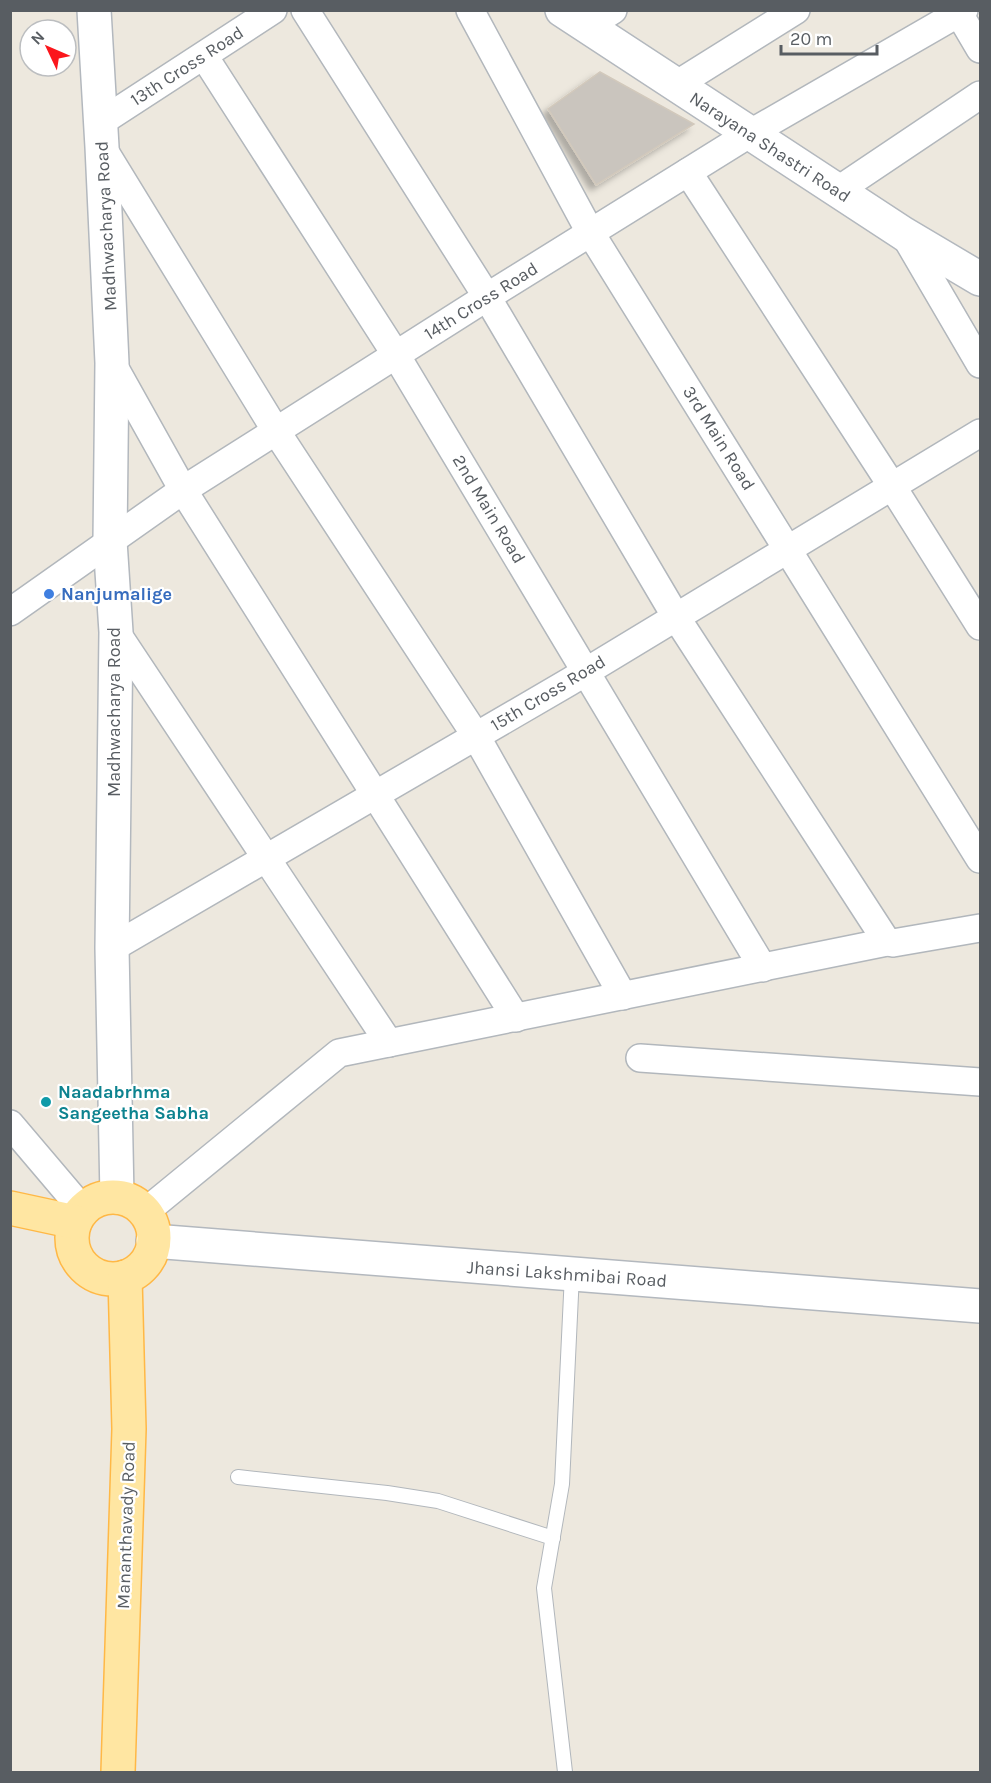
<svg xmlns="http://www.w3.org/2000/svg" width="991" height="1783" font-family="Karla,sans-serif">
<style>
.building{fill:#cac5be;stroke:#d2c9bc;stroke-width:1.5;filter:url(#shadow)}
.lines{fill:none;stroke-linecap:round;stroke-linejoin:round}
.lane-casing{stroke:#b2b7bc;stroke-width:16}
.street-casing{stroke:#b2b7bc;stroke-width:30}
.secondary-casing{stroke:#b3b8be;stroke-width:36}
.primary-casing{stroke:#ffb846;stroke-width:36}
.lane{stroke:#fff;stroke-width:14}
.street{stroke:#fff;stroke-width:27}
.secondary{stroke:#fff;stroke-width:33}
.primary{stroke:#ffe6a2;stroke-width:33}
.shop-dot{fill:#3f7fe0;stroke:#fff;stroke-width:2}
.culture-dot{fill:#0f9aa8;stroke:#fff;stroke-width:2}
.labels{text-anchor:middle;stroke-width:4.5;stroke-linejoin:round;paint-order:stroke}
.street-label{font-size:18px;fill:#585d62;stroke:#fff}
.shop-label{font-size:18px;font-weight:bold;fill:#366cbe;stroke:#fff;text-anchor:start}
.culture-label{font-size:18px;font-weight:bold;fill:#0d838f;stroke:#fff;text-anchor:start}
</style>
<defs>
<filter id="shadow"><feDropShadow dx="-5.5" dy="5.5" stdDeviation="3" flood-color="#0004"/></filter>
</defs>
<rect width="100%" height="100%" fill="#ede8de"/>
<polygon class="building" points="600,72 694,124 596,185 548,109"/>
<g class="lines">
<defs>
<g id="lane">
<polyline points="238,1477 387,1493 438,1501 553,1538"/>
<polyline points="565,1772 544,1588 562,1484 572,1274"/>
</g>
<g id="street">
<polyline points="305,10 487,297 676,617 887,942"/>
<polyline points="470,10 590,232 980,859"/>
<polyline points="957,10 980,49"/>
<polyline points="586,27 613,10"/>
<polyline points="204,56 396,355 763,968"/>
<polyline points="676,85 796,10"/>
<polyline points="101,122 273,10"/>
<polyline points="102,147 276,431 476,736 623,996"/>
<polyline points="688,172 892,486 980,626"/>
<polyline points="837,191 980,95"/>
<polyline points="904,234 980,364"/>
<polyline points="112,363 183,490 516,1018"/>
<polyline points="10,612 183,490 487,297 749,134 964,10"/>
<polyline points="116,632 389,1043"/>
<polyline points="112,948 569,682 980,433"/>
<polyline points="640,1058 980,1082"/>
<polyline points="10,1124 83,1210"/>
<polyline points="145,1212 339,1053 887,942 893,943 980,928"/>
</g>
<g id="secondary">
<polyline points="94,10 102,147 112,363 110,541 116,632 112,948 117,1197"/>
<polyline points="562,10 904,234 980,279"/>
<polyline points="153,1241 980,1306"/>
</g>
<g id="primary">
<circle cx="113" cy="1238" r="41"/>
<polyline points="10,1208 75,1222"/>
<polyline points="118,1772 129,1429 125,1277"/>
</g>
</defs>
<use href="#lane" class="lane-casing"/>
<use href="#street" class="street-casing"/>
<use href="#secondary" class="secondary-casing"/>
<use href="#primary" class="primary-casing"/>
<use href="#lane" class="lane"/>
<use href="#street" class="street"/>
<use href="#secondary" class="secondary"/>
<use href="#primary" class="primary"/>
</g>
<circle class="shop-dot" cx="49" cy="594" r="6"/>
<circle class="culture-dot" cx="46" cy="1102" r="6"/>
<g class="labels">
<g class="street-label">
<text transform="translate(187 66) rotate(-33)" y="6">13th Cross Road</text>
<text transform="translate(770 147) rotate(33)" y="6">Narayana Shastri Road</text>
<text transform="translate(106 226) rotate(-93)" y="6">Madhwacharya Road</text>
<text transform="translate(481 301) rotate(-32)" y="6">14th Cross Road</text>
<text transform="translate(719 438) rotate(58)" y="6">3rd Main Road</text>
<text transform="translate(489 509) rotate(59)" y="6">2nd Main Road</text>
<text transform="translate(548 693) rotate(-31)" y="6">15th Cross Road</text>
<text transform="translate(114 712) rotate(-90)" y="6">Madhwacharya Road</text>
<text transform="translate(567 1274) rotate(4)" y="6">Jhansi Lakshmibai Road</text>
<text transform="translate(126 1525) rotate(-88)" y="6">Mananthavady Road</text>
</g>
<g class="shop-label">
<text x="61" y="600">Nanjumalige</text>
</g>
<g class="culture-label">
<text x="58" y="1098">Naadabrhma<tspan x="58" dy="21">Sangeetha Sabha</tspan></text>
</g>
</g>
<rect width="991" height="1783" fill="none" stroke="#585d62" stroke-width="24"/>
<g transform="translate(48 48) rotate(314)"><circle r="28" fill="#ffffff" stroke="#bcbec0" stroke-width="1.5"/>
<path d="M0-4.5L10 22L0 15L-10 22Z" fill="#fb161c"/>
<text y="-9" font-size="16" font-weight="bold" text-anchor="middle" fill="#585d62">N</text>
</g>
<path d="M781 45v9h96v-9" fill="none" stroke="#585d62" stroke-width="3"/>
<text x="790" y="45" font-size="18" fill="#585d62" stroke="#ffffff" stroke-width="4.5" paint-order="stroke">20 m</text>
</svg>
